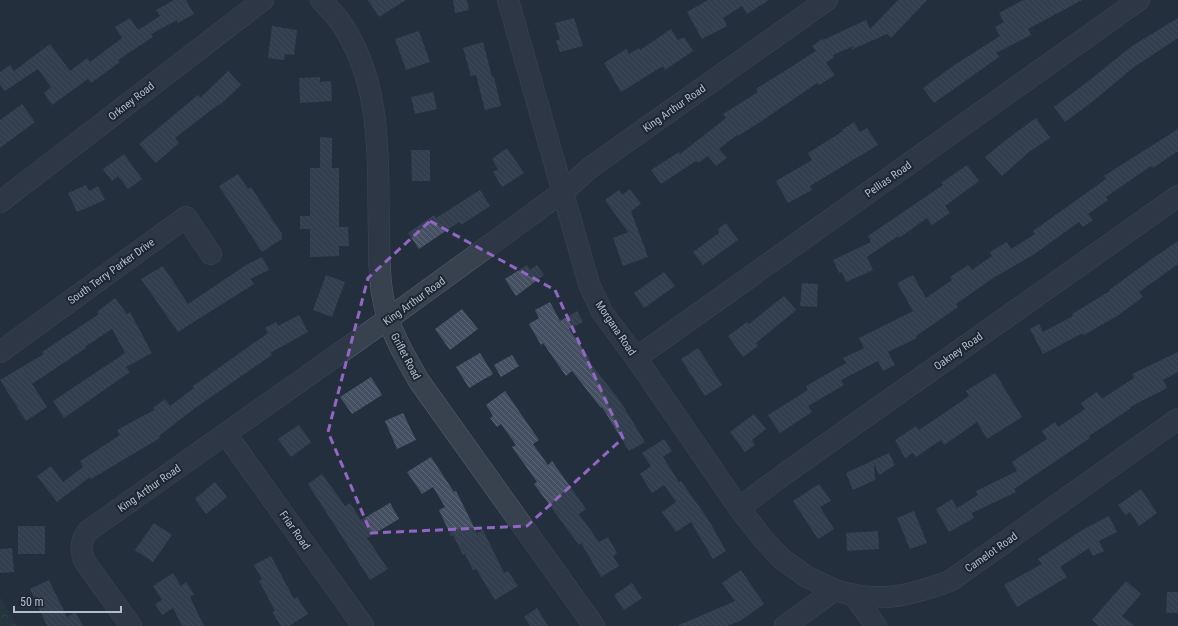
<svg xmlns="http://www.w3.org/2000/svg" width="1178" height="626" font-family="'Roboto Condensed',sans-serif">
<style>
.forest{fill:url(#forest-crowns)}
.building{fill:url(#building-back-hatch)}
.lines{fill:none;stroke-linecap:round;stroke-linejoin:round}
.minor-casing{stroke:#565f6c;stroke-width:22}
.minor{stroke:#38414e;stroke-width:21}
.marked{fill:none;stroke:#9266c3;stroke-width:3;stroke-dasharray:8 5;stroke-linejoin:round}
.labels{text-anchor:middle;stroke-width:4;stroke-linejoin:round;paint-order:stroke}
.street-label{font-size:11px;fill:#b4bcc9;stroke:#1d2633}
</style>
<defs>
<pattern id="forest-crowns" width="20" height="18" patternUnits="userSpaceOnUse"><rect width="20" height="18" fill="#263c3f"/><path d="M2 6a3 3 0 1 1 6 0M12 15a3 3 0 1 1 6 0" fill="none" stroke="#435659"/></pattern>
<pattern id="building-back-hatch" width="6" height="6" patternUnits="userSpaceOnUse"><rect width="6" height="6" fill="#455162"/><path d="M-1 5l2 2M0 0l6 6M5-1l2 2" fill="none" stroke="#5d6877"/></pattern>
</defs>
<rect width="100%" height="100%" fill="#242f3e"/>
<polygon class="forest" points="0,597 17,626 0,626"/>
<g class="building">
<polygon points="174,0 186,0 194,14 178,23 177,20 151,34 153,37 118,60 120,62 91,83 88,79 52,105 44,93 51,87 38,69 5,91 0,84 0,72 10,65 14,71 50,44 70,71 87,58 90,62 122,38 115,27 130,18 138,30 160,16 156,10"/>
<polygon points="368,0 406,0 379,17"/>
<polygon points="453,0 467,0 469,10 455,13"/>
<polygon points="708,0 769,0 747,14 742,6 723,18 727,26 702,39 687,12"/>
<polygon points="898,0 927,0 891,38 887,34 851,50 854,46 833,55 834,57 826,63 835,75 819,85 817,83 763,120 738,136 737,135 719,149 727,158 716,166 708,156 698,163 696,161 661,184 651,170 679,152 680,154 726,118 723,114 758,92 756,89 816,51 812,46 822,39 823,40 866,20 870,29"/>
<polygon points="1023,0 1082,0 1028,29 1031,35 996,53 999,57 934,103 923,88 953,66 1000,36 995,27 1004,22 999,13"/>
<polygon points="574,18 583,46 560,52 556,41 560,39 555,23"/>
<polygon points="1178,18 1178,38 1134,67 1092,102 1065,122 1054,107 1091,79 1132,46"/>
<polygon points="272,26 297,30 294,55 285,54 284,60 268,58"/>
<polygon points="671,29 678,40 684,37 693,51 665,70 663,66 621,92 604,63 626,49 629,54 639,48 640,50"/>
<polygon points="419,31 430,62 406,70 395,39"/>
<polygon points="483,42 492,77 494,77 501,106 485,110 476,75 471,76 463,48"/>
<polygon points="228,71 241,85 220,105 219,104 175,138 179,143 156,163 139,144 198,95 200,98"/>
<polygon points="320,77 320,82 331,81 332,101 300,103 299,78"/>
<polygon points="433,92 437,109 415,114 411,97"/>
<polygon points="22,104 35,122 0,148 0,120"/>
<polygon points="1036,118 1050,138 1029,152 1002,176 985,157 1007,139"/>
<polygon points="854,122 860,132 867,128 878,145 810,186 812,190 788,203 776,181 812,160 808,153 843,131 842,130"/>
<polygon points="1178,129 1178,151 1153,168 1151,166 1106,197 1108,200 1088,214 1093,220 1083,227 1079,222 1033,255 993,278 956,304 958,307 916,336 917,338 888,352 895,365 883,371 878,361 841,380 844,385 808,406 812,412 780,433 768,415 808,390 806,386 846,363 843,358 864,348 859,338 913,311 897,283 913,275 926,298 952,280 950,277 968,265 972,270 992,256 990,252 1007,242 1011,249 1035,234 1033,231 1106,179 1104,176"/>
<polygon points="320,137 332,138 332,168 339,168 339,227 348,227 349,246 339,246 339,256 310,257 310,229 300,229 300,216 310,216 310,168 320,168"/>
<polygon points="507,148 524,173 502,187 493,172 498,169 492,159"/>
<polygon points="411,150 430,150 430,181 412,181"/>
<polygon points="124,154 142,179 128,189 118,176 112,181 103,169"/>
<polygon points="967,165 979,181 945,206 950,213 932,225 927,218 899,238 898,236 867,257 873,270 846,282 842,272 839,273 833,260 871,242 868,236 943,185 941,183"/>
<polygon points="238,174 248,189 251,187 282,234 282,239 262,252 219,186"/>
<polygon points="86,185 89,191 98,186 105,200 77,212 68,193"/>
<polygon points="630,189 641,204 631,211 648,257 623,266 613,238 628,232 605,200 619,190 622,195"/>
<polygon points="480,190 490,206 461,225 459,222 419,249 408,233 434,215 436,218"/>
<polygon points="726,223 738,240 703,265 693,252 719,233 718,229"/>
<polygon points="1178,241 1178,264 1139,292 1143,297 1117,316 1084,335 1083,333 1043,354 1030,329 1039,324 1043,332 1073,316 1072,314 1110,291 1109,290 1149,261"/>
<polygon points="262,257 269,270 250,279 254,284 178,332 141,279 163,266 188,304 246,265"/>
<polygon points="527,265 530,270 537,265 544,275 516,296 505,279"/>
<polygon points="664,272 675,286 644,308 634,293"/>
<polygon points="326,275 345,282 332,317 313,310"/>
<polygon points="802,283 818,284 817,307 800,306"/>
<polygon points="784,296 796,310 756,343 758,346 743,357 728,336 747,322 749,324"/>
<polygon points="115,298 127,314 130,312 152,353 126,367 130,372 64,418 53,401 125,353 112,329 85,347 86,348 32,384 47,407 26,421 0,380 44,354 42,352 99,314 97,312"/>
<polygon points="550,302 560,321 577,311 583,322 569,329 590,359 588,360 620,401 645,442 629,451 602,407 601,408 572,371 566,376 543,343 541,345 529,324 539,318 535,310"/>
<polygon points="462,309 478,329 450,350 435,329"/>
<polygon points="299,315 308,332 270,353 272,355 195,408 159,436 160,438 91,479 90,477 57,502 37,476 51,466 63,482 83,467 80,461 120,435 117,430 154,410 153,408 165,399 170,406 194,388 193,386 268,333 265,328 276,322 278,326"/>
<polygon points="698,348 722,385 705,396 681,359"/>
<polygon points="1178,352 1178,372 1163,380 1167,388 1130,407 1131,408 1089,436 1090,438 1014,489 1016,492 972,513 974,518 949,532 936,509 952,499 957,508 978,495 976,491 1017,471 1012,462 1047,439 1042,431 1055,422 1058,427 1085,409 1081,403 1097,392 1102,399 1134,378 1132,374"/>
<polygon points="480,353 493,374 469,388 456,367"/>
<polygon points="512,355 519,366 501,377 494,365"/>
<polygon points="995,373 1022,417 987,439 977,422 944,445 941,440 916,457 913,453 905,458 895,440 916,426 919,430 969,396 966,391"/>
<polygon points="371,377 382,395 352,414 340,397"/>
<polygon points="505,391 539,440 533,444 548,465 552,461 586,509 579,514 599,542 608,537 617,553 613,556 619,566 601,577 581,543 579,545 534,484 537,482 512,447 516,445 501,424 497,427 490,418 493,416 486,405"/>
<polygon points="403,413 416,440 397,449 385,421"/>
<polygon points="754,414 766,429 752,440 755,445 745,452 730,432"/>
<polygon points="299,425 311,442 291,457 278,439"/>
<polygon points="664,439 672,451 663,457 679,482 681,481 708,519 726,551 713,559 691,522 676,532 662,512 676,502 664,485 652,493 640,474 651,466 642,453"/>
<polygon points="889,453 895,465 879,475 874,463 875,480 853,490 846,473"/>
<polygon points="431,457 454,492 456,491 477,533 483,530 504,573 508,571 518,586 495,600 476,569 473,570 465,554 463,555 453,535 451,536 439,510 445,507 433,487 422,494 407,472"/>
<polygon points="322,474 345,506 350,503 361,520 390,503 399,519 367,538 388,569 370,580 308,484"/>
<polygon points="215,482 227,497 206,514 195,499"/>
<polygon points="819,484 831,501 820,507 834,529 818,539 793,501"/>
<polygon points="1141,489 1157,513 1139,526 1130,512 1126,515 1118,505"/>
<polygon points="914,511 927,543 910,549 897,518"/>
<polygon points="1109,516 1117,532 1099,541 1104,551 1093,556 1089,548 1060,567 1067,577 1017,607 1004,585 1042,564 1038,559 1084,529"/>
<polygon points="154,523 172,535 153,562 135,550"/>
<rect x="18" y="526" width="27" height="28"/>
<polygon points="878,531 879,549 847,551 846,533"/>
<polygon points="12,548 14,572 0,573 0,549"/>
<polygon points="271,556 294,599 297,597 308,614 289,626 281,626 272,612 275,611 259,581 262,579 254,565"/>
<polygon points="741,570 764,604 740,621 727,626 677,626 735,601 722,583"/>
<polygon points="173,573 181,586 186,582 194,594 190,597 204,626 182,626 173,608 162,615 155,604 162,600 153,586"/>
<polygon points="49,580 67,617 75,612 83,626 47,626 30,589"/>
<polygon points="1126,581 1141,594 1122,616 1135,626 1099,626 1092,620"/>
<polygon points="632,583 642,598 624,610 614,595"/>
<polygon points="1167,592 1178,592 1178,613 1166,613"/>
<polygon points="537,608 548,626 530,626 524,617"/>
</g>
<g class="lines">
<defs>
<g id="minor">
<path d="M321,0C327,7 334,13 339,20C384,83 377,161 379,234C379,256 379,277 383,298C388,328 404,355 419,381L594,626"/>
<polyline points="508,0 589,284 602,312 636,358 739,508 763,539 782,559 807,577 835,590"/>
<polyline points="0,202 263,0"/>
<polyline points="0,352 186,217 211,254"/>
<polyline points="636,358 1139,0"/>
<polyline points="226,434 363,626"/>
<polyline points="739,508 783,475 1178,196"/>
<polyline points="855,597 876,626"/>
<path d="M131,626L85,562C80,551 80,541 88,531L388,319L564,191L591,167L827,0"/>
<path d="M785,626L835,590C878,604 909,596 950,581L1178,419"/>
</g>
</defs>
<use href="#minor" class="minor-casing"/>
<use href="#minor" class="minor"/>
</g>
<path d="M0 0H1178V626H0ZM430,221L555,290L623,438L527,526L371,533L328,432L368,278Z" fill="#242f3e" fill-opacity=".55" fill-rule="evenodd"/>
<path class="marked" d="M430,221L555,290L623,438L527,526L371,533L328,432L368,278Z"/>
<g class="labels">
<g class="street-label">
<text transform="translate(131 101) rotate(-38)" y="4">Orkney Road</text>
<text transform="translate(674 108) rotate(-35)" y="4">King Arthur Road</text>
<text transform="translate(888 179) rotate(-35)" y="4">Pellias Road</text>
<text transform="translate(111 271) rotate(-36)" y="4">South Terry Parker Drive</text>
<text transform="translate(414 301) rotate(-36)" y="4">King Arthur Road</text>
<text transform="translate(616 328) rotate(56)" y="4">Morgana Road</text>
<text transform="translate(958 351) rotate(-35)" y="4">Oakney Road</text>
<text transform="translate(406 356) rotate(62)" y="4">Griflet Road</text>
<text transform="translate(149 488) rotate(-35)" y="4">King Arthur Road</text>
<text transform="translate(295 530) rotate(55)" y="4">Friar Road</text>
<text transform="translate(991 552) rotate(-35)" y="4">Camelot Road</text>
</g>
</g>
<path d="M14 606v6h107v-6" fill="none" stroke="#b4bcc9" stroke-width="2"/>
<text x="20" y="606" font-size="12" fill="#b4bcc9" stroke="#1d2633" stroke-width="3" paint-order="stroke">50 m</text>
</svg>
